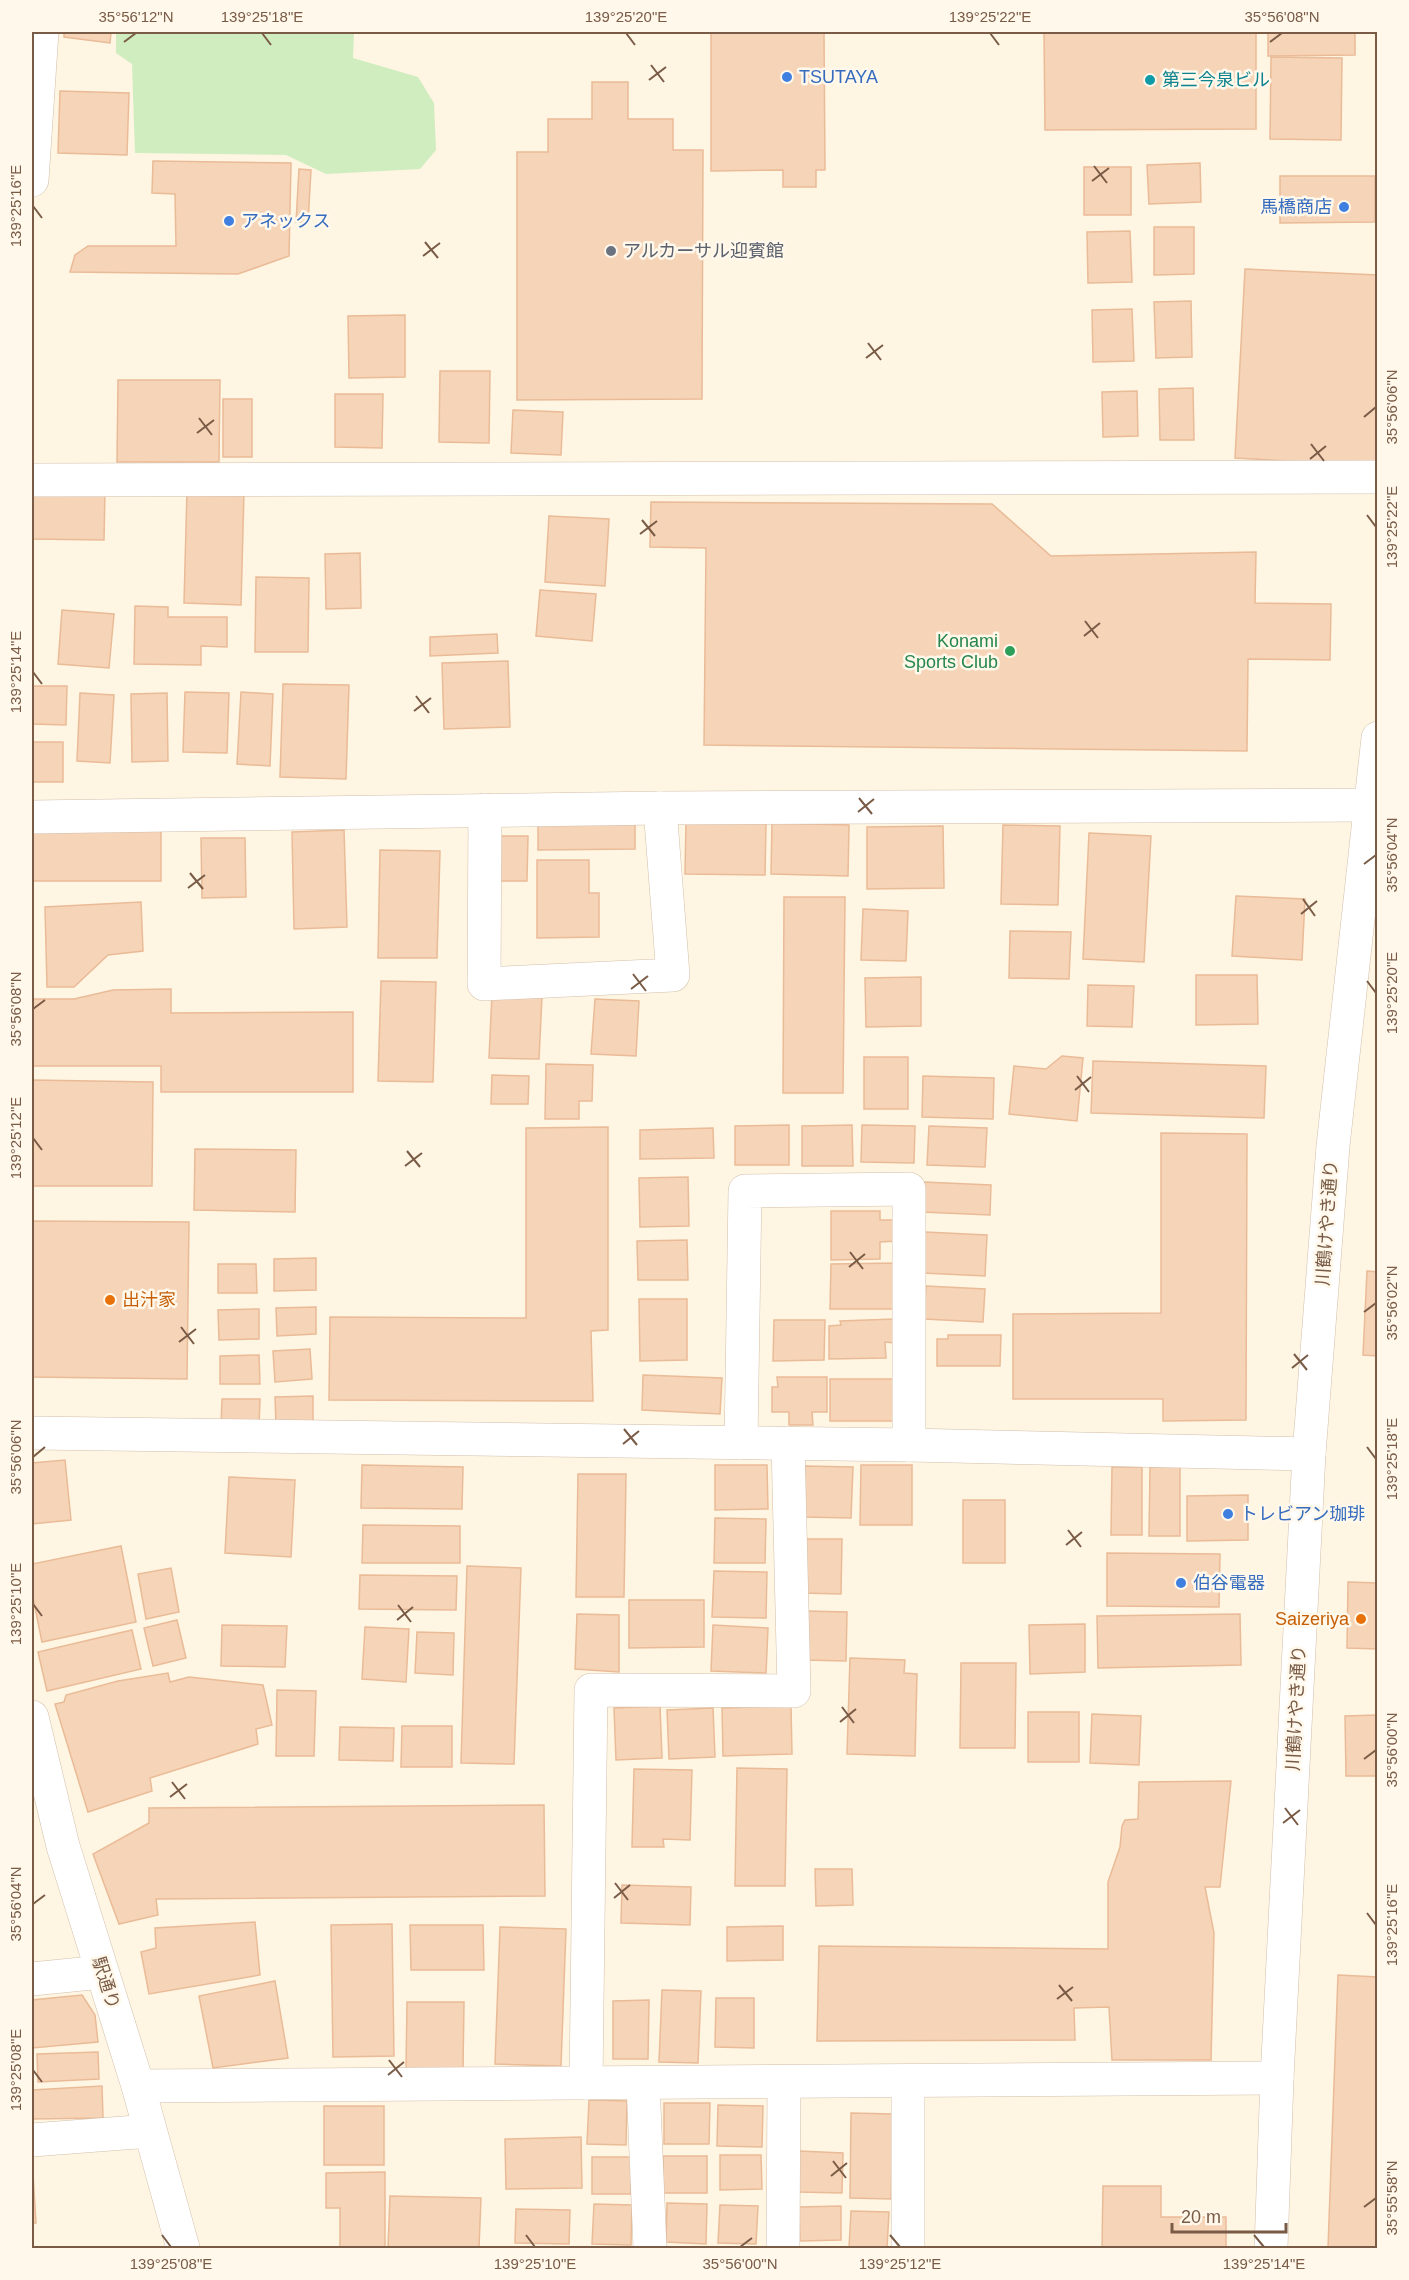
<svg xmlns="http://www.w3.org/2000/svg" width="1409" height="2280" font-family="Helvetica,'Noto Sans JP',sans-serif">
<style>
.green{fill:#d0edc0}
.building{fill:#f6d4b8;stroke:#eabb97;stroke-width:1.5}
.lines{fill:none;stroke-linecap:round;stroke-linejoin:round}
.minor-casing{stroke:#d3bfab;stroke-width:34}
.tertiary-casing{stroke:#d3bfab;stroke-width:34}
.minor{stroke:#fff;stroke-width:33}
.tertiary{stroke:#fff;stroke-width:33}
.ticks{fill:none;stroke:#795b46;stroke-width:2}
.shop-dot{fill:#3f7fe0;stroke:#fff8eb;stroke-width:2}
.culture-dot{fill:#0f9aa8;stroke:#fff8eb;stroke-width:2}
.worship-dot{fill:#6b7280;stroke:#fff8eb;stroke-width:2}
.leisure-dot{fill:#2e9e5b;stroke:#fff8eb;stroke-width:2}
.food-dot{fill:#e8710a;stroke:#fff8eb;stroke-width:2}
.labels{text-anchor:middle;stroke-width:5;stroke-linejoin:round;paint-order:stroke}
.shop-label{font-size:18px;fill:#366cbe;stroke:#fff8eb;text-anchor:start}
.culture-label{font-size:18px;fill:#0d838f;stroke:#fff8eb;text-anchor:start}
.worship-label{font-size:18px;fill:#5b616d;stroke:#fff8eb;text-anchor:start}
.leisure-label{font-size:18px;fill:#27864d;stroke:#fff8eb;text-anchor:end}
.street-label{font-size:18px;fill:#795b46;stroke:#fff8eb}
.food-label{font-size:18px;fill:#c56008;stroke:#fff8eb;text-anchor:start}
.neatline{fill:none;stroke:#795b46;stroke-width:2}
.ticks-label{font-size:15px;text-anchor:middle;fill:#795b46}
</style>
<rect width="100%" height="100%" fill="#fef5e3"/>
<polygon class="green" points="116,32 354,32 353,58 418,77 434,103 436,150 420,169 326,174 286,155 135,153 132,64 116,53"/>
<g class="building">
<polygon points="64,32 111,32 110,43 64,37"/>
<polygon points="711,32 824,32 825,170 816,170 816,187 783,187 783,170 711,171"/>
<polygon points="1044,32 1256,32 1256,129 1045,130"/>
<polygon points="1268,32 1355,32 1355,55 1268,56"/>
<polygon points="1271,57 1342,58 1341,140 1270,139"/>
<polygon points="592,82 628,82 628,119 673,119 673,150 703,150 702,399 517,400 517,152 548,152 548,119 592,119"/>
<polygon points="60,91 129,93 127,155 58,153"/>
<polygon points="153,161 291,163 289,256 238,274 70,272 75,255 88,246 176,246 175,194 152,193"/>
<polygon points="1200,163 1201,202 1149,204 1147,165"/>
<rect x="1084" y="167" width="47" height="48"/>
<polygon points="299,169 311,170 308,223 296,222"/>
<polygon points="1280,176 1375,176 1375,222 1280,223"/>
<polygon points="1154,227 1194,227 1194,274 1154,275"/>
<polygon points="1130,231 1132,282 1088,283 1087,232"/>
<polygon points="1245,269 1378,275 1378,466 1235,458"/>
<polygon points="1191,301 1192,357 1156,358 1154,302"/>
<polygon points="1132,309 1134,361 1093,362 1092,310"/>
<polygon points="405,315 405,377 349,378 348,316"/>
<polygon points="440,371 490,371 489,443 439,442"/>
<polygon points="118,380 220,380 219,462 117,462"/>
<polygon points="1193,388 1194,440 1160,440 1159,389"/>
<polygon points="1137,391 1138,436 1103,437 1102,392"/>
<polygon points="335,394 383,394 382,448 335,447"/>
<rect x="223" y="399" width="29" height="58"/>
<polygon points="513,410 563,412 561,455 511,453"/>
<polygon points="32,488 105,489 104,540 32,539"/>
<polygon points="187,490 244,491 241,605 184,603"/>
<polygon points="651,502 992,504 1051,556 1256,552 1255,603 1331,604 1330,660 1248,659 1247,751 704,745 706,548 650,547"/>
<polygon points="549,516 609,519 605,586 545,582"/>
<polygon points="360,553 361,608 326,609 325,554"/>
<polygon points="256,577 309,578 308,652 255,652"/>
<polygon points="540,590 596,594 592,641 536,636"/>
<polygon points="135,606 168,607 168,617 227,617 227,647 201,646 201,665 134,664"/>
<polygon points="62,610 114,614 109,668 58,664"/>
<polygon points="497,634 498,653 430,656 430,637"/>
<polygon points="508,661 510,727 444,729 442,663"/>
<polygon points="283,684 349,685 346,779 280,777"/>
<polygon points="32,686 67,686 66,725 32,724"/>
<polygon points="185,692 229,693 227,753 183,752"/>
<polygon points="241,692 273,694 270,766 237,764"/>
<polygon points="80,693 114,695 110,763 77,761"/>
<polygon points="167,693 168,761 132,762 131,694"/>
<rect x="32" y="742" width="31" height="40"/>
<polygon points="635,821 635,849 538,850 538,822"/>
<polygon points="686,823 766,823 765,875 685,874"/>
<polygon points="772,823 849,825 848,876 771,874"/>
<polygon points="1003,825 1060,826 1058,905 1001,904"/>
<polygon points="943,826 944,888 867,889 867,827"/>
<polygon points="32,829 161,830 161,881 32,881"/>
<polygon points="344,830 347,927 294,929 292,832"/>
<polygon points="1089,833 1151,836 1144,962 1083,959"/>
<polygon points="494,836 528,836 527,881 494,881"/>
<polygon points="201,838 245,838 246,897 202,898"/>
<polygon points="380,850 440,851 437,958 378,958"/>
<polygon points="537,860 589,860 589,893 599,893 599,937 537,938"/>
<polygon points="1236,896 1305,899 1302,960 1232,956"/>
<polygon points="784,897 845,897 843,1093 783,1093"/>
<polygon points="141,902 143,951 108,955 74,987 47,987 45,907"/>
<polygon points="863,909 908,911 906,961 861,960"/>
<polygon points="1010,931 1071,932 1069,979 1009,978"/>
<polygon points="1196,975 1257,975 1258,1024 1196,1025"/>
<polygon points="921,977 921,1026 866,1027 865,978"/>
<polygon points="381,981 436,982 433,1082 378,1081"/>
<polygon points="1088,985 1134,986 1132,1027 1087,1026"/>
<polygon points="171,989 171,1013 353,1012 353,1092 161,1092 161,1066 32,1066 32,999 74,999 113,990"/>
<polygon points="492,994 542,996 539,1059 489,1058"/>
<polygon points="595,999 639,1001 636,1056 591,1054"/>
<polygon points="1062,1056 1083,1058 1077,1121 1009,1114 1014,1066 1046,1069"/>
<rect x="864" y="1057" width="44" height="52"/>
<polygon points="1093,1061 1266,1066 1264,1118 1091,1113"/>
<polygon points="546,1064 593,1065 592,1101 579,1101 579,1119 545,1119"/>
<polygon points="492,1075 529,1076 528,1104 491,1104"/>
<polygon points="923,1076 994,1078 993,1119 922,1117"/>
<polygon points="32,1080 153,1082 152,1186 32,1186"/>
<polygon points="789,1125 789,1165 735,1165 735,1126"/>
<polygon points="852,1125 853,1166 802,1166 802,1126"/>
<polygon points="862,1125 915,1126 914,1163 861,1162"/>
<polygon points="929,1126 987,1128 985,1167 927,1165"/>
<polygon points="608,1127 608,1330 591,1331 593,1401 329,1400 330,1317 526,1318 526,1128"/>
<polygon points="713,1128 714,1158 640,1159 640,1130"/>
<polygon points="1161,1133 1247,1134 1246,1420 1163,1421 1163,1399 1013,1399 1013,1314 1161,1313"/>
<polygon points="195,1149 296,1150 295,1212 194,1210"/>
<polygon points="688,1177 689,1226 640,1227 639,1178"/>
<polygon points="923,1182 991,1185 990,1215 922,1212"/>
<polygon points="831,1211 880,1211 880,1220 897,1220 897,1241 880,1242 880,1259 831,1260"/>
<polygon points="32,1221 189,1222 187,1379 32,1377"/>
<polygon points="925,1232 987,1235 985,1276 923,1273"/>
<polygon points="687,1240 688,1280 638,1280 637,1241"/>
<polygon points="316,1258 316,1290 274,1291 274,1259"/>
<polygon points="898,1263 898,1309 830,1309 831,1264"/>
<polygon points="218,1264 256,1264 257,1293 218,1293"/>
<polygon points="1367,1271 1378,1272 1378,1356 1363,1355"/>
<polygon points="926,1286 985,1289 983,1322 924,1319"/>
<polygon points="639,1299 687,1299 687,1360 640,1361"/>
<polygon points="316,1307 316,1334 277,1336 276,1308"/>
<polygon points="259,1309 259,1339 219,1340 218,1310"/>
<polygon points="894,1319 895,1343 885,1342 886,1358 829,1359 829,1326 841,1325 840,1321"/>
<polygon points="774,1320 825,1320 824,1360 773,1361"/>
<polygon points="948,1335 1001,1335 1000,1366 937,1366 937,1339 948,1339"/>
<polygon points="310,1349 312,1379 275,1382 273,1351"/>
<polygon points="259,1355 260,1384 220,1384 220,1356"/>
<polygon points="643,1375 722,1378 720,1414 642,1410"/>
<polygon points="777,1377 827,1377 827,1412 812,1412 813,1425 789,1425 789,1412 772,1412 772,1387 778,1387"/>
<rect x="830" y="1379" width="70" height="42"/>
<polygon points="313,1396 313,1424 276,1425 275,1397"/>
<polygon points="222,1399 260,1399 259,1426 221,1425"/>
<polygon points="65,1460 71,1520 32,1524 32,1463"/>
<polygon points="362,1465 463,1467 462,1509 361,1508"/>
<polygon points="715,1465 767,1465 768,1509 715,1510"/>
<polygon points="861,1465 912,1465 912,1525 860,1525"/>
<polygon points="805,1466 853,1467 851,1518 804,1517"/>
<polygon points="1112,1467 1142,1467 1142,1535 1111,1535"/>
<polygon points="1150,1467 1180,1467 1180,1536 1149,1536"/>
<polygon points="578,1474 626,1474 624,1597 576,1597"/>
<polygon points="229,1477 295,1480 291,1557 225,1553"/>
<polygon points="1248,1495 1248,1540 1187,1541 1187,1496"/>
<rect x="963" y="1500" width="42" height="63"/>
<polygon points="715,1518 766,1519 765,1563 714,1563"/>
<polygon points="363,1525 460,1526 460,1563 362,1563"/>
<polygon points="804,1539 842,1539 841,1594 803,1593"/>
<polygon points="121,1546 136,1622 42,1642 32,1593 32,1564"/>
<polygon points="1107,1553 1220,1554 1219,1607 1107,1606"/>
<polygon points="467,1566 521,1568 514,1764 461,1763"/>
<polygon points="171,1568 179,1612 146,1619 138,1574"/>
<polygon points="714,1571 767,1572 766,1618 712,1617"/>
<polygon points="360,1575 457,1576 456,1610 359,1609"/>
<polygon points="1348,1582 1378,1583 1378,1649 1347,1648"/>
<polygon points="629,1600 704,1600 704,1647 629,1648"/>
<polygon points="805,1611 847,1612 846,1661 804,1660"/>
<polygon points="577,1614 619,1615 619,1672 575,1669"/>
<polygon points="1240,1614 1241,1665 1098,1668 1097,1616"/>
<polygon points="177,1620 186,1658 153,1666 144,1628"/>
<polygon points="1085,1624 1085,1672 1030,1674 1029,1625"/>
<polygon points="222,1625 287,1626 285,1667 221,1666"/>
<polygon points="713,1625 768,1628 766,1673 711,1671"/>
<polygon points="365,1627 409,1629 406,1682 362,1679"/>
<polygon points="132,1630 141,1669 47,1691 38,1652"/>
<polygon points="417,1632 454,1633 453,1675 415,1673"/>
<polygon points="850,1658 905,1660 904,1673 917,1674 915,1756 847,1754"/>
<polygon points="961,1663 1016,1663 1015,1748 960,1748"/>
<polygon points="168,1673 170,1682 189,1677 263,1685 272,1725 256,1729 258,1744 150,1778 152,1791 88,1812 55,1704 64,1702 66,1695 118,1681"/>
<polygon points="277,1690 316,1691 314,1756 276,1756"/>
<polygon points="660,1706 662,1758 616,1760 614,1708"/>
<polygon points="791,1706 792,1754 723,1756 722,1708"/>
<polygon points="713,1708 715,1757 669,1759 667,1710"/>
<rect x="1028" y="1712" width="51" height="50"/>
<polygon points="1092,1714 1141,1716 1139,1765 1090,1763"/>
<polygon points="1378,1715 1378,1776 1346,1776 1345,1716"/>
<polygon points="402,1726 452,1726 452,1767 401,1767"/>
<polygon points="340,1727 394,1728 393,1761 339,1760"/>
<polygon points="737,1768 787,1769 785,1886 735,1886"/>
<polygon points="634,1769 692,1770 690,1840 663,1839 664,1847 632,1847"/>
<polygon points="1231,1781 1220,1887 1205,1887 1214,1933 1211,2060 1112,2060 1109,2007 1074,2008 1075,2040 817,2041 819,1946 1108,1949 1108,1882 1120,1847 1122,1826 1125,1820 1138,1819 1139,1782"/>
<polygon points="544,1805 545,1896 156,1899 158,1915 119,1924 93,1854 149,1823 149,1808"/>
<polygon points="815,1869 852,1869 853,1905 816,1906"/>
<polygon points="622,1885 691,1887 690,1925 621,1923"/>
<polygon points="255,1922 260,1975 149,1994 141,1952 156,1948 155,1928"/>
<polygon points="392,1924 394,2056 333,2057 331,1925"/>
<polygon points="410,1925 483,1925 484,1970 411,1970"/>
<polygon points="783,1926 783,1960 727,1961 727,1927"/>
<polygon points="500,1927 566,1929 561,2066 495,2064"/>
<polygon points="1338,1975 1378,1977 1378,2248 1328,2248"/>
<polygon points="275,1981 288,2058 213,2068 199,1996"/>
<polygon points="662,1990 701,1991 698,2063 659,2062"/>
<polygon points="82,1995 95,2015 98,2042 32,2048 32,2000"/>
<polygon points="716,1998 754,1998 754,2048 715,2047"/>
<polygon points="649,2000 648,2059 613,2059 613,2001"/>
<polygon points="407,2002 464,2002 463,2070 406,2069"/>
<polygon points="98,2052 99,2079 38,2082 37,2054"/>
<polygon points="102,2086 103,2118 32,2119 32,2090"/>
<polygon points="589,2100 627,2101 626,2145 587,2144"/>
<polygon points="664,2103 710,2103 709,2144 664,2144"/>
<polygon points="718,2105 763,2106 762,2147 717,2146"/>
<rect x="324" y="2106" width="60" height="59"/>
<polygon points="851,2113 893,2114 891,2199 850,2198"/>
<polygon points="581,2137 582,2188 506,2189 505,2139"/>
<polygon points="799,2151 843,2153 842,2193 798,2192"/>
<polygon points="720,2155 761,2155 762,2189 720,2190"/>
<rect x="663" y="2156" width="44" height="37"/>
<polygon points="32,2157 36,2223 32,2223"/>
<rect x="592" y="2157" width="39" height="37"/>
<polygon points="385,2172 385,2248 340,2248 340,2208 326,2208 326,2173"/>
<polygon points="1103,2186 1161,2186 1161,2217 1226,2217 1226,2248 1102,2248"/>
<polygon points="390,2196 481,2198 479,2248 388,2247"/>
<polygon points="667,2203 707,2204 706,2244 666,2242"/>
<polygon points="594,2204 632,2205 631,2245 592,2244"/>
<polygon points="720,2205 758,2206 756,2244 718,2243"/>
<polygon points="841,2206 841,2240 800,2241 799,2207"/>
<polygon points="516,2209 570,2210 569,2244 515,2243"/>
<polygon points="851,2211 889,2212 887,2248 849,2248"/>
</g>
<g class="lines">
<defs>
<g id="minor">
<polyline points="32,480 1378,477"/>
<polyline points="485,810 484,984 673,975 660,808"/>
<polyline points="32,817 660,808 1370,805"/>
<polyline points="32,1433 909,1445 1309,1454"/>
<polyline points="741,1443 745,1191 909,1189 909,1445"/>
<polyline points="32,1979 102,1972"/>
<polyline points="908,2081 908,2248"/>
<polyline points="586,2083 591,1690 794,1691 788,1443"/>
<polyline points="643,2083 650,2248"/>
<polyline points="138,2086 1277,2078"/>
<polyline points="32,2140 150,2131"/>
<polyline points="783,2248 784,2082"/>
</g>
<g id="tertiary">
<polyline points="32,180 42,32"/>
<polyline points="32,1717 63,1846 138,2086 183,2248"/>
<polyline points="1271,2248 1277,2078 1309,1454 1333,1146 1378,738"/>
</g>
</defs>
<use href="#minor" class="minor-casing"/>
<use href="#tertiary" class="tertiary-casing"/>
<use href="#minor" class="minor"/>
<use href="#tertiary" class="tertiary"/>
</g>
<path class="ticks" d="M262,33L271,45M626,33L635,45M990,33L999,45M124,42L136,33M1270,42L1282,33M651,65L664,82M649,80L666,67M1094,166L1107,183M1092,181L1109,168M33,206L42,218M425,242L438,258M423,256L440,243M868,343L881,360M866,358L883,345M1364,417L1376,407M199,418L212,435M197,433L214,420M1311,444L1324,461M1310,459L1326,446M1367,515L1376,527M642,520L655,536M640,534L657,521M1085,621L1098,638M1084,636L1100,623M33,672L42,684M416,696L429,713M414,711L431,698M859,798L872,814M858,812L874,799M1364,864L1376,855M190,873L203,889M188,888L205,875M1303,899L1315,916M1301,914L1317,901M633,974L646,991M1367,981L1376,993M631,989L648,976M33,1009L45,1000M1077,1076L1089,1092M1075,1090L1091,1077M33,1138L42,1150M407,1151L420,1167M405,1166L422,1153M850,1252L863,1269M849,1267L865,1254M1364,1312L1376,1303M181,1327L194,1344M179,1342L196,1329M1294,1354L1307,1370M1292,1368L1308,1355M624,1429L637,1445M623,1444L639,1431M1367,1447L1376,1459M33,1457L45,1447M1068,1530L1081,1547M1066,1545L1082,1532M33,1604L42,1616M398,1605L411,1622M397,1620L413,1607M842,1707L854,1723M840,1722L856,1709M1364,1759L1376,1750M172,1782L185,1799M170,1797L187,1784M1285,1808L1298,1825M1283,1823L1300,1810M615,1883L628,1900M614,1898L630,1885M33,1904L45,1895M1367,1913L1376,1925M1059,1985L1072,2001M1057,1999L1073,1987M389,2060L402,2077M33,2070L42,2082M388,2075L404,2062M833,2161L846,2178M831,2176L847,2163M1364,2207L1376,2198M162,2235L171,2247M526,2235L535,2247M890,2235L900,2247M1254,2235L1264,2247M740,2247L752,2238"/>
<g class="shop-dot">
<circle cx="787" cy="77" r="6"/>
<circle cx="1344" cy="207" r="6"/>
<circle cx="229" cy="221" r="6"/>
<circle cx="1228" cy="1514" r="6"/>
<circle cx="1181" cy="1583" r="6"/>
</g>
<circle class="culture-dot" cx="1150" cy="80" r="6"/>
<circle class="worship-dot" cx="611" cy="251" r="6"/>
<circle class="leisure-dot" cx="1010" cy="651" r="6"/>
<g class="food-dot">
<circle cx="110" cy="1300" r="6"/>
<circle cx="1361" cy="1619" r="6"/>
</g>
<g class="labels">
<g class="shop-label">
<text x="799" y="83">TSUTAYA</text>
<text x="1332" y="213" text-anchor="end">馬橋商店</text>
<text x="241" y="227">アネックス</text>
<text x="1240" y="1520">トレビアン珈琲</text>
<text x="1193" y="1589">伯谷電器</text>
</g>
<g class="culture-label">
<text x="1162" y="86">第三今泉ビル</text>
</g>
<g class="worship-label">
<text x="623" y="257">アルカーサル迎賓館</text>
</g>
<g class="leisure-label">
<text x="998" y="647">Konami<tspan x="998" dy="21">Sports Club</tspan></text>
</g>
<g class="street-label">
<text transform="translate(1327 1223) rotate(-86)" y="6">川鶴けやき通り</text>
<text transform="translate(1296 1708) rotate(-87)" y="6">川鶴けやき通り</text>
<text transform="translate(106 1983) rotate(73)" y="6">駅通り</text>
</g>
<g class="food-label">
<text x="122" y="1306">出汁家</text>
<text x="1349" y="1625" text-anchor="end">Saizeriya</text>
</g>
</g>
<rect width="1409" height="2280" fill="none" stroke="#fff8eb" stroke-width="66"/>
<path d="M1172 2223v9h114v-9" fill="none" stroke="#795b46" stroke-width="3"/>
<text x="1181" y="2223" font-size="18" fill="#795b46" stroke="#fff8eb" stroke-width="4.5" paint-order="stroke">20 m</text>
<rect x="33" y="33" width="1343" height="2214" class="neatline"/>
<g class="ticks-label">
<text x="136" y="22">35°56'12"N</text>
<text x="262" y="22">139°25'18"E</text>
<text x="626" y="22">139°25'20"E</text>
<text x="990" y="22">139°25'22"E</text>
<text x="1282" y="22">35°56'08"N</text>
<text transform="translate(16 206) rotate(-90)" y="5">139°25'16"E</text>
<text transform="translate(1392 407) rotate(-90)" y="5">35°56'06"N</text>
<text transform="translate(1392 527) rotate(-90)" y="5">139°25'22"E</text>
<text transform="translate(16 672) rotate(-90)" y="5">139°25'14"E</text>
<text transform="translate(1392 855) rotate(-90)" y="5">35°56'04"N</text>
<text transform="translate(1392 993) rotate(-90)" y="5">139°25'20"E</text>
<text transform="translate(16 1009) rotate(-90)" y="5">35°56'08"N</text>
<text transform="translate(16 1138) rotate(-90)" y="5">139°25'12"E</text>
<text transform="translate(1392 1303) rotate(-90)" y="5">35°56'02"N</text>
<text transform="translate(16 1457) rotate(-90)" y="5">35°56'06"N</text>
<text transform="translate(1392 1459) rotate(-90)" y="5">139°25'18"E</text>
<text transform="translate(16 1604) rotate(-90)" y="5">139°25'10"E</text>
<text transform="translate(1392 1750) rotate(-90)" y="5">35°56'00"N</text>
<text transform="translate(16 1904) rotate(-90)" y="5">35°56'04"N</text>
<text transform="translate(1392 1925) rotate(-90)" y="5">139°25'16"E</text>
<text transform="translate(16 2070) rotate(-90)" y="5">139°25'08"E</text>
<text transform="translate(1392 2198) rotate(-90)" y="5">35°55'58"N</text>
<text x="171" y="2269">139°25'08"E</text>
<text x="535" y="2269">139°25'10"E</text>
<text x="740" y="2269">35°56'00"N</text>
<text x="900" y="2269">139°25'12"E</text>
<text x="1264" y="2269">139°25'14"E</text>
</g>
</svg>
